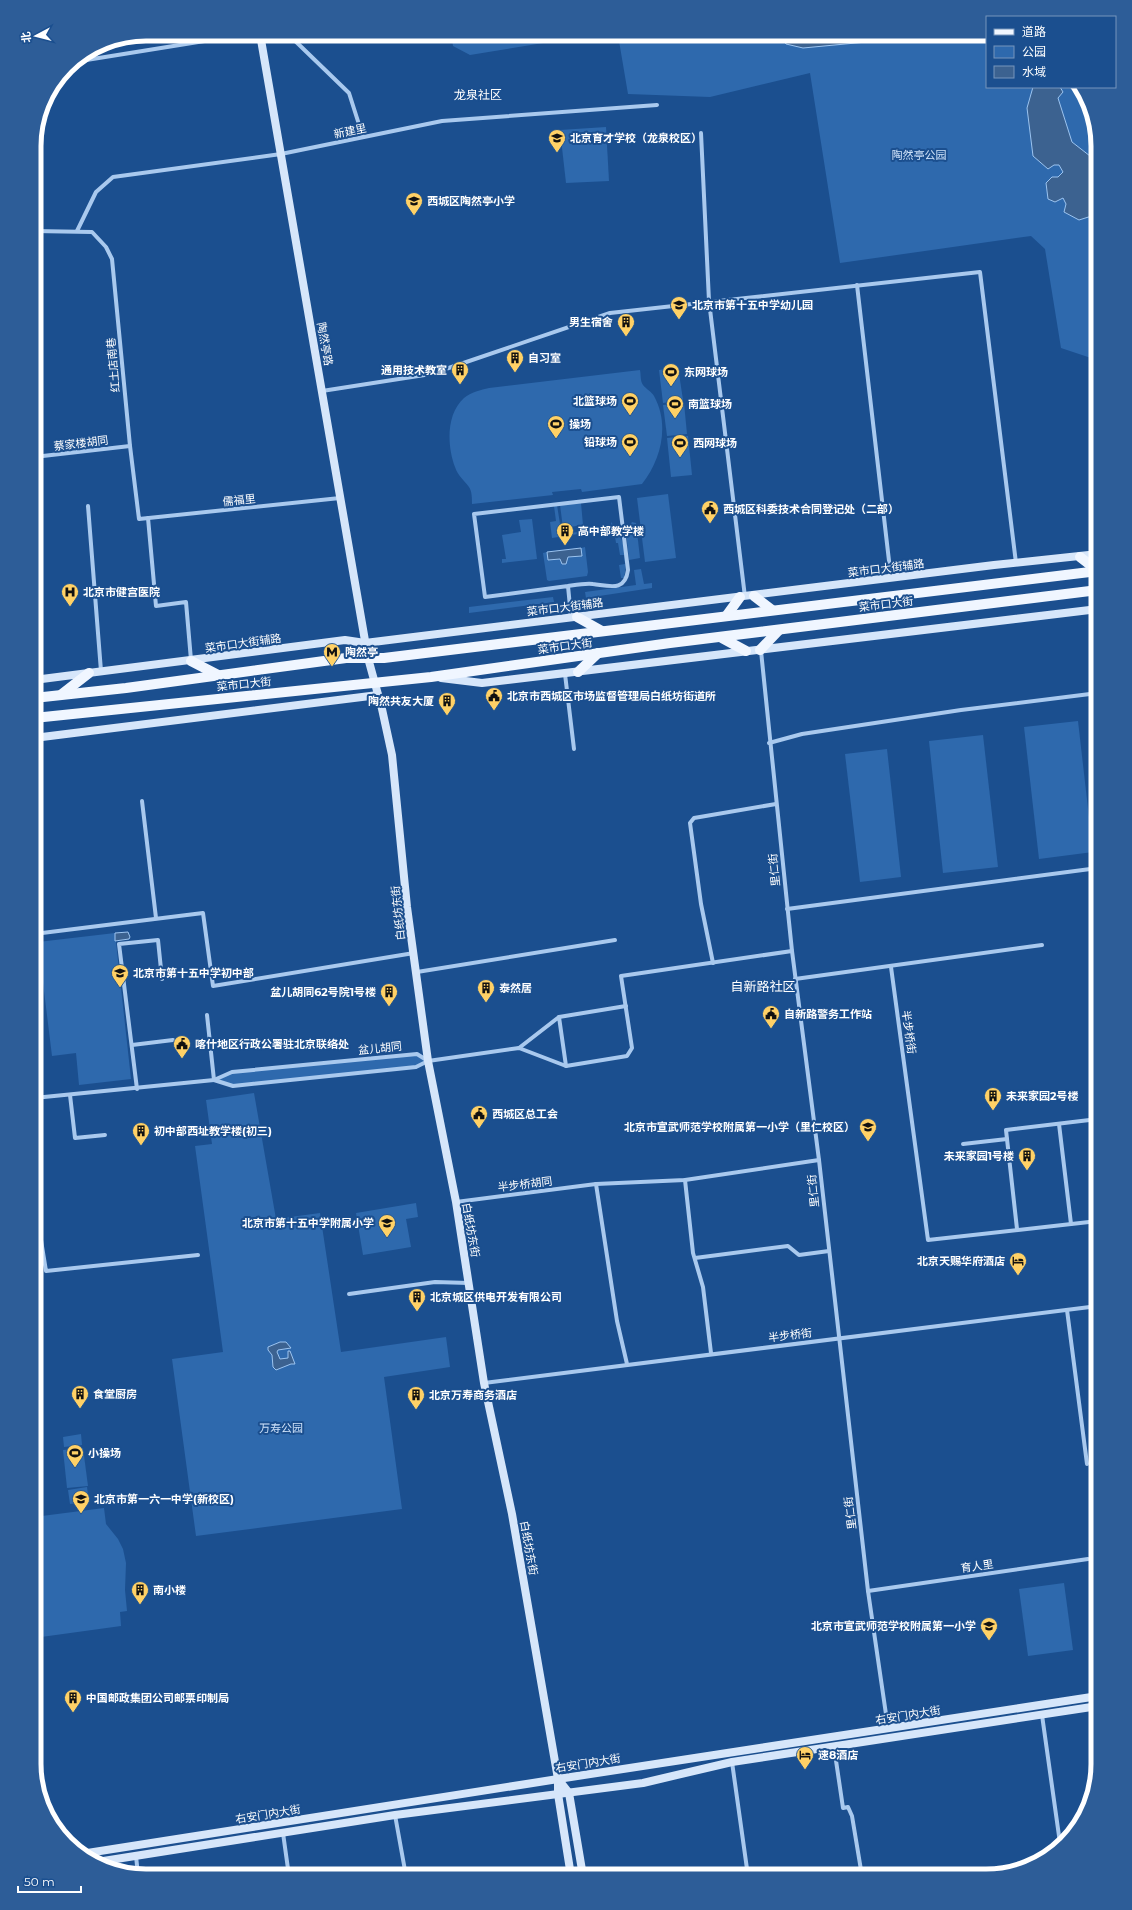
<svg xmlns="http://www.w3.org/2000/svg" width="1132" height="1910" font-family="Montserrat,'Noto Sans SC',sans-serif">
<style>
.green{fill:#2e69ad}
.water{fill:#3c6290;stroke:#9cc4f0}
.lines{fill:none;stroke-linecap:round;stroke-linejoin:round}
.street{stroke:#a9c9ee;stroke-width:4}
.secondary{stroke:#d6e6fa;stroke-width:8}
.primary{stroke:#f0f6ff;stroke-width:10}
.labels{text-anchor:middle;stroke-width:4;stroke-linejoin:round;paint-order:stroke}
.street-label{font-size:11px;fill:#fff;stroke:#1b4f8f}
.poi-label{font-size:11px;font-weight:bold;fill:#fff;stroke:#1b4f8f;text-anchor:start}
.park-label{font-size:11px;fill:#cfe3fa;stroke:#1b4f8f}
.neighbourhood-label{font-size:12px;fill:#fff;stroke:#1b4f8f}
.quarter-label{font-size:13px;fill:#fff;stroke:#1b4f8f}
.rim{fill:none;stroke:#fff;stroke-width:5}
</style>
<rect width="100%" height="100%" fill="#1b4f8f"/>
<g class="green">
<polygon points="451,34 987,34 987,87 1078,87 1087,97 1098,146 1098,377 1094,359 1061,348 1045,249 1031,236 840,263 810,73 710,97 628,94 618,35 586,36 470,55 453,46"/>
<polygon points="606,127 609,181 566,183 560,130"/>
<polygon points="678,367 683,400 663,403 659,370"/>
<path d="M640,370C641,374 640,381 643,385C646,389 652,392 654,396C670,425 661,460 642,484L582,492L581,489L552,492L553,495L472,504C472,499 472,491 469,487C464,480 458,476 455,467C447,446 446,414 464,398C471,392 481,390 489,388Z"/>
<polygon points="684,403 687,434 667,436 663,405"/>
<polygon points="688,436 692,475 671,477 667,438"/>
<polygon points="668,494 676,558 645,562 637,498"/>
<polygon points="581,503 583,525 563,528 560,505"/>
<polygon points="557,505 561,530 569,529 570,533 578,532 578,534 552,538 550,522 556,521 554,506"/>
<polygon points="532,519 537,559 502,563 502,559 506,559 502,535 521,532 519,520"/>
<path d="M611,522C624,537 629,558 624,578H621L619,565L625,564L624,555H620L618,543H616L614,530L612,531Z"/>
<polygon points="632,522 636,523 640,558 629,560 626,532"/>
<polygon points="585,547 588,572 587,576 549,581 547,580 543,553 547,552 548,560 560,559 560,561 568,557 582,556 581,548"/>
<polygon points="641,569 644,584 652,583 652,588 586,598 585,592 636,585 634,570"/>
<polygon points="553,597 554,602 469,613 469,607"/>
<polygon points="1078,721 1093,852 1039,859 1024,727"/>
<polygon points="983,735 998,867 943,873 929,741"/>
<polygon points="887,749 901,877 860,882 845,754"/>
<polygon points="115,933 131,1079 79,1085 76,1053 52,1056 38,942"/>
<polygon points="417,1054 428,1061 416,1067 233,1086 214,1080 232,1072"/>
<polygon points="254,1093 276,1219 320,1213 341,1352 446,1337 450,1367 384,1377 402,1509 196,1536 172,1359 223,1352 195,1146 212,1144 206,1100"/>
<polygon points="416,1203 418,1217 406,1219 411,1247 363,1255 356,1213"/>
<polygon points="81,1434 82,1445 64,1447 63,1437"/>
<polygon points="83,1448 88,1486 67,1488 63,1450"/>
<polygon points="87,1487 89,1502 70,1504 68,1490"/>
<polygon points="104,1508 106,1524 118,1539 123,1549 126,1563 125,1590 127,1611 120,1612 121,1626 34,1638 34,1517"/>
<polygon points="1064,1583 1073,1650 1028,1656 1019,1589"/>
</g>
<g class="water">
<polygon points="780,34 951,34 803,48 786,44"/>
<polygon points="1033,87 1060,87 1063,92 1058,98 1072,142 1090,156 1098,155 1098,214 1079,220 1064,212 1066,204 1063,198 1055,202 1048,199 1046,183 1052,177 1058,177 1063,172 1059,165 1054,165 1048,169 1033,156 1027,108"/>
<polygon points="581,548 582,556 568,557 566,564 562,564 560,559 548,560 547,552"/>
<polygon points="128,932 130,937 129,939 115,941 115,933"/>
<polygon points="280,1342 286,1342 291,1348 278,1350 277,1352 280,1359 288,1358 288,1351 290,1351 295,1364 291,1364 276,1370 273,1367 272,1355 268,1350 268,1347"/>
</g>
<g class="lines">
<g class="street">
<polyline points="274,34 290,36 349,93 363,137"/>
<polyline points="74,62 248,34"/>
<polyline points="701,133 709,301 745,597"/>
<polyline points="34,231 92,232 106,247 112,259 130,446 139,519 340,498"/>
<polyline points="77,231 96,192 113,177 281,154 442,121 657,105"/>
<polyline points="857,285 891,578"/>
<polyline points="322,391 431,374 610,313 980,272 1016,563"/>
<polyline points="34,457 130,446"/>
<polyline points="88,506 101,671"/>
<polyline points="148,518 156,606 186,602 191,660"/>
<path d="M568,586C575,585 586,583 593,584C610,586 625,592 628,570L619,497L474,514L485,597L568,586L571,617"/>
<polyline points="761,651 792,951 819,1160 868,1591 888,1728"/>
<polyline points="565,674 574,749"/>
<polyline points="769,743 802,734 961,710 1098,693"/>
<polyline points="142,801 156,918"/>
<polyline points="787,909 1098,868"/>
<polyline points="34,934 203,913 213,986 414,953"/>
<polyline points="713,963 701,904 690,823 694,818 776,804"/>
<polyline points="891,967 928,1240 1098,1221"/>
<polyline points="417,972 615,940"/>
<polyline points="795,979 1042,945"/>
<polyline points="207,1015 214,1080"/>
<polyline points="559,1017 626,1006"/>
<polyline points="132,1045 173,1040"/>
<polyline points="519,1048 559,1017 566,1066"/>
<polyline points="214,1080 233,1086 416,1067 428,1061 519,1048 566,1066 627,1056 632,1048 621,976 792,951"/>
<polyline points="137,1089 119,944 158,940 162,979"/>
<polyline points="70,1095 75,1138 105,1135"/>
<polyline points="34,1098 214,1080 232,1072 417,1054 428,1061"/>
<polyline points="1059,1124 1071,1224"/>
<polyline points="963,1144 1007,1139"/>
<polyline points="685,1180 693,1253 703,1287 711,1353"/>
<polyline points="34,1181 41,1240"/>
<polyline points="596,1184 617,1321 627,1364"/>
<polyline points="456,1202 596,1184 685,1180 819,1160"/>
<polyline points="1017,1229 1006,1130 1098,1119"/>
<polyline points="34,1241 41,1240 46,1271 198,1255"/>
<polyline points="695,1258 788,1246 799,1255 829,1251"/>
<polyline points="349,1294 435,1282 469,1283"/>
<polyline points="1067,1310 1087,1464"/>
<polyline points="484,1383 1098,1306"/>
<polyline points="868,1591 1088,1559"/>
<polyline points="1042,1715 1060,1843"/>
<polyline points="834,1747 843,1808 848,1807 852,1816 862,1876"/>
<polyline points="732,1762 748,1876"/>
<polyline points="395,1815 406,1876"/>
<polyline points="283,1833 289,1876"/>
<polyline points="136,1856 138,1875"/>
</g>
<g class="secondary">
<polyline points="260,34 368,658 382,709 392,755 407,907 428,1061 456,1202 484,1383 512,1514 558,1779 558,1794 571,1876"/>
<polyline points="441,678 482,683 1098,609"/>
<polyline points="34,680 345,640 365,643 994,565 1098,554"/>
<polyline points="34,738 378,695"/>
<polyline points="558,1779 569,1793 583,1876"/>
<polyline points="81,1854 558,1779 1098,1696"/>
<polyline points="97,1862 395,1815 643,1783 732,1762 1098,1706"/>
</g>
<g class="primary">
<polyline points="1080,557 1098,571"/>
<polyline points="754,596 772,610"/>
<polyline points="727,615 740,597"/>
<polyline points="577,617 602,631"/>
<polyline points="722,638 746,651"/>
<polyline points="760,650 779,630"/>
<polyline points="191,661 220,676"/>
<polyline points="578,672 598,653"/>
<polyline points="62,694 89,673"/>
<polyline points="34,698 126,688 346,658 384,658 1098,571"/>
<polyline points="34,718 431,677 670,643 1098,590"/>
</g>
</g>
<defs>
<symbol id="school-pin" viewBox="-11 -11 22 30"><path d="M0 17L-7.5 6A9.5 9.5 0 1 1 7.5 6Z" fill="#ffd166" stroke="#1b4f8f"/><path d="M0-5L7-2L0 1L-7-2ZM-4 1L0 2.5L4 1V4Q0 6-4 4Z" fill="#111"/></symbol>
<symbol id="building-pin" viewBox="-11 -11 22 30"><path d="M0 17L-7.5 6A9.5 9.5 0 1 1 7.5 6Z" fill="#ffd166" stroke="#1b4f8f"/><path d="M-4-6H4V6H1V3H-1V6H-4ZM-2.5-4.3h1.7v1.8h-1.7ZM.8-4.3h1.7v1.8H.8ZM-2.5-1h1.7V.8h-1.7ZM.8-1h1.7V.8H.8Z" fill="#111"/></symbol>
<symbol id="stadium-pin" viewBox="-11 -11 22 30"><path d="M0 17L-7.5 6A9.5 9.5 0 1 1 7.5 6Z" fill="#ffd166" stroke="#1b4f8f"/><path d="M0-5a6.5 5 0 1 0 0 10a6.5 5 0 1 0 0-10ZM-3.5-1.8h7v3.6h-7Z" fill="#111"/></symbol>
<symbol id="civic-pin" viewBox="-11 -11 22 30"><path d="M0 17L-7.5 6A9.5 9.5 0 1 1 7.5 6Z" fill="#ffd166" stroke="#1b4f8f"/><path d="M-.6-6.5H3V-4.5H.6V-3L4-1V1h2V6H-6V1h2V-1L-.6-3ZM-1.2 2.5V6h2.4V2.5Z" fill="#111"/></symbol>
<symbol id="hospital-pin" viewBox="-11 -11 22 30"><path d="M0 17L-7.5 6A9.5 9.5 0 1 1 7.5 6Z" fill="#ffd166" stroke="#1b4f8f"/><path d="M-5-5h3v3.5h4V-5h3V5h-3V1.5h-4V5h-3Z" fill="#111"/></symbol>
<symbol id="metro-pin" viewBox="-11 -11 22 30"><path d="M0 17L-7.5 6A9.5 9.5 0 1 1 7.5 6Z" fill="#ffd166" stroke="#1b4f8f"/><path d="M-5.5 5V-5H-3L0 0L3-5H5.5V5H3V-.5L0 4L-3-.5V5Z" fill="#111"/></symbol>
<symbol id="hotel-pin" viewBox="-11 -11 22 30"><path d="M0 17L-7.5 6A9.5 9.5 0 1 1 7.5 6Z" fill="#ffd166" stroke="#1b4f8f"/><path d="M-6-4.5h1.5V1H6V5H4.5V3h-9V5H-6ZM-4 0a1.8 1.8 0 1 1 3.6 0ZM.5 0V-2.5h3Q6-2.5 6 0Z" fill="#111"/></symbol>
</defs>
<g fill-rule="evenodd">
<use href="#school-pin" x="547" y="128" width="20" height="27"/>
<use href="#school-pin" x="404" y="191" width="20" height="27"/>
<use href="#school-pin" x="669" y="295" width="20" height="27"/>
<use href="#building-pin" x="616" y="312" width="20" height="27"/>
<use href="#building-pin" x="505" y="348" width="20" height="27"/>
<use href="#building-pin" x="450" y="360" width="20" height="27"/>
<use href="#stadium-pin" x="661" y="362" width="20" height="27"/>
<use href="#stadium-pin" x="620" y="391" width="20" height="27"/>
<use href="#stadium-pin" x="665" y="394" width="20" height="27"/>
<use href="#stadium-pin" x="546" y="414" width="20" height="27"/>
<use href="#stadium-pin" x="620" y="432" width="20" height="27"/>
<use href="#stadium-pin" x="670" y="433" width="20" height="27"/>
<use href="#civic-pin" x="700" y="499" width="20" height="27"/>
<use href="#building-pin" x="555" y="521" width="20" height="27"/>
<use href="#hospital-pin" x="60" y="582" width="20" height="27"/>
<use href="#metro-pin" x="322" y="642" width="20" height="27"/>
<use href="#civic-pin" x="484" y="686" width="20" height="27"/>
<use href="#building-pin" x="437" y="691" width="20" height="27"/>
<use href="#school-pin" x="110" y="963" width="20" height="27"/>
<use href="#building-pin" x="476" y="978" width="20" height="27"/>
<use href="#building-pin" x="379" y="982" width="20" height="27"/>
<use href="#civic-pin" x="761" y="1004" width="20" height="27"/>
<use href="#civic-pin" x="172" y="1034" width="20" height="27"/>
<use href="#building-pin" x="983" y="1086" width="20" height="27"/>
<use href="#civic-pin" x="469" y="1104" width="20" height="27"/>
<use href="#school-pin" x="858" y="1117" width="20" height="27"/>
<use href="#building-pin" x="131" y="1121" width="20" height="27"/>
<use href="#building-pin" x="1017" y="1146" width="20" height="27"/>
<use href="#school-pin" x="377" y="1213" width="20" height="27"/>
<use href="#hotel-pin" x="1008" y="1251" width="20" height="27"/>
<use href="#building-pin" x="407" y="1287" width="20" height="27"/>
<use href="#building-pin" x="70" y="1384" width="20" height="27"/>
<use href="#building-pin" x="406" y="1385" width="20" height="27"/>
<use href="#stadium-pin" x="65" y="1443" width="20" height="27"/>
<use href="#school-pin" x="71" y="1489" width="20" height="27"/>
<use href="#building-pin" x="130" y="1580" width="20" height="27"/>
<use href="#school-pin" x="979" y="1616" width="20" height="27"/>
<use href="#building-pin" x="63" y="1688" width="20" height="27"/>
<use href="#hotel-pin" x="795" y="1745" width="20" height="27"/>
</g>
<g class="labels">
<g class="street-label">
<text transform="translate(350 131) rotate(-12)" y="4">新建里</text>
<text transform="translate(325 344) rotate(80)" y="4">陶然亭路</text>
<text transform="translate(113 365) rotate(-95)" y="4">红土店南巷</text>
<text transform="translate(81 443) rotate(-7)" y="4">蔡家楼胡同</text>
<text transform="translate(239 500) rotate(-6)" y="4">儒福里</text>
<text transform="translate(886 568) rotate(-7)" y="4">菜市口大街辅路</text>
<text transform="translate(886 604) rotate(-7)" y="4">菜市口大街</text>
<text transform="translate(565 607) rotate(-7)" y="4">菜市口大街辅路</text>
<text transform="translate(243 643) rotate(-8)" y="4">菜市口大街辅路</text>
<text transform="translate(565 646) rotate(-8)" y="4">菜市口大街</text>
<text transform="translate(244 684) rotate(-6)" y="4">菜市口大街</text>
<text transform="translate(774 870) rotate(-96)" y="4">里仁街</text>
<text transform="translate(398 913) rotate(-96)" y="4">白纸坊东街</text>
<text transform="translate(909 1032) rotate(82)" y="4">半步桥街</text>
<text transform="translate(380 1048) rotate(-6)" y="4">盆儿胡同</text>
<text transform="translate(525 1184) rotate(-7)" y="4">半步桥胡同</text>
<text transform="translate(813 1191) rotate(-96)" y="4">里仁街</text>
<text transform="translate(471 1230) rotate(80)" y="4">白纸坊东街</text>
<text transform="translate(790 1335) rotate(-7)" y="4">半步桥街</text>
<text transform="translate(850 1513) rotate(-97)" y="4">里仁街</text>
<text transform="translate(529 1548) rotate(80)" y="4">白纸坊东街</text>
<text transform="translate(977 1566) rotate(-8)" y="4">育人里</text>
<text transform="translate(908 1715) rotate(-9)" y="4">右安门内大街</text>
<text transform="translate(588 1763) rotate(-9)" y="4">右安门内大街</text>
<text transform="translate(268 1814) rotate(-9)" y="4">右安门内大街</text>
</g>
<g class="poi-label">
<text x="570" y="142">北京育才学校（龙泉校区）</text>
<text x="427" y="205">西城区陶然亭小学</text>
<text x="692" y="309">北京市第十五中学幼儿园</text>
<text x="613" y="326" text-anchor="end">男生宿舍</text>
<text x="528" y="362">自习室</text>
<text x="447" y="374" text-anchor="end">通用技术教室</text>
<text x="684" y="376">东网球场</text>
<text x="617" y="405" text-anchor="end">北篮球场</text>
<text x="688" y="408">南篮球场</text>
<text x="569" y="428">操场</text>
<text x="617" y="446" text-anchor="end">铅球场</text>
<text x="693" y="447">西网球场</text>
<text x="723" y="513">西城区科委技术合同登记处（二部）</text>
<text x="578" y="535">高中部教学楼</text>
<text x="83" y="596">北京市健宫医院</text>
<text x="345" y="656">陶然亭</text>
<text x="507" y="700">北京市西城区市场监督管理局白纸坊街道所</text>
<text x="434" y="705" text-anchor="end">陶然共友大厦</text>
<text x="133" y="977">北京市第十五中学初中部</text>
<text x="499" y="992">泰然居</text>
<text x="376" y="996" text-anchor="end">盆儿胡同62号院1号楼</text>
<text x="784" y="1018">自新路警务工作站</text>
<text x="195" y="1048">喀什地区行政公署驻北京联络处</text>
<text x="1006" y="1100">未来家园2号楼</text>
<text x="492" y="1118">西城区总工会</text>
<text x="855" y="1131" text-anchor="end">北京市宣武师范学校附属第一小学（里仁校区）</text>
<text x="154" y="1135">初中部西址教学楼(初三)</text>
<text x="1014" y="1160" text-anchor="end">未来家园1号楼</text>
<text x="374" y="1227" text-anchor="end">北京市第十五中学附属小学</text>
<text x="1005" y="1265" text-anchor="end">北京天赐华府酒店</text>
<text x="430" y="1301">北京城区供电开发有限公司</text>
<text x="93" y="1398">食堂厨房</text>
<text x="429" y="1399">北京万寿商务酒店</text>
<text x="88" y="1457">小操场</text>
<text x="94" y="1503">北京市第一六一中学(新校区)</text>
<text x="153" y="1594">南小楼</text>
<text x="976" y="1630" text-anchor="end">北京市宣武师范学校附属第一小学</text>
<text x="86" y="1702">中国邮政集团公司邮票印制局</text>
<text x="818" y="1759">速8酒店</text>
</g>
<g class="park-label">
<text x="919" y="159">陶然亭公园</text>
<text x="281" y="1432">万寿公园</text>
</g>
<g class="neighbourhood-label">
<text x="478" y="99">龙泉社区</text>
</g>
<g class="quarter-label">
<text x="763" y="991">自新路社区</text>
</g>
</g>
<path d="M0 0H1132V1910H0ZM146 41H986A105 105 0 0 1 1091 146V1764A105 105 0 0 1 986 1869H146A105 105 0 0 1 41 1764V146A105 105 0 0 1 146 41Z" fill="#2d5d98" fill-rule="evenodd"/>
<path class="rim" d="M146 41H986A105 105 0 0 1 1091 146V1764A105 105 0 0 1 986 1869H146A105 105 0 0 1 41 1764V146A105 105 0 0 1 146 41Z"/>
<rect x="986" y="16" width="130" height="72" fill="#1b4f8f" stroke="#7695bc"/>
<rect x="994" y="29" width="20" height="6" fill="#f0f6ff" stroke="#7695bc"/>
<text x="1022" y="36" font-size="12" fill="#ffffff">道路</text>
<rect x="994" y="46" width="20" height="12" fill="#2e69ad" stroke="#7695bc"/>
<text x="1022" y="56" font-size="12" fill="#ffffff">公园</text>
<rect x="994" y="66" width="20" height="12" fill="#3c6290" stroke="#7695bc"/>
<text x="1022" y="76" font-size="12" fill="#ffffff">水域</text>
<g transform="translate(36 36) rotate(263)" stroke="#1b4f8f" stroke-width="3" paint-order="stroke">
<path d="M0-3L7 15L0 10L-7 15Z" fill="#ffffff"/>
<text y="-6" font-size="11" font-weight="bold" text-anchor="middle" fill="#ffffff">北</text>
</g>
<path d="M18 1886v6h63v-6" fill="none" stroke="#ffffff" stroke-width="2"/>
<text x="24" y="1886" font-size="12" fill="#ffffff" stroke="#1b4f8f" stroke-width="3" paint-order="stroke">50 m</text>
</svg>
